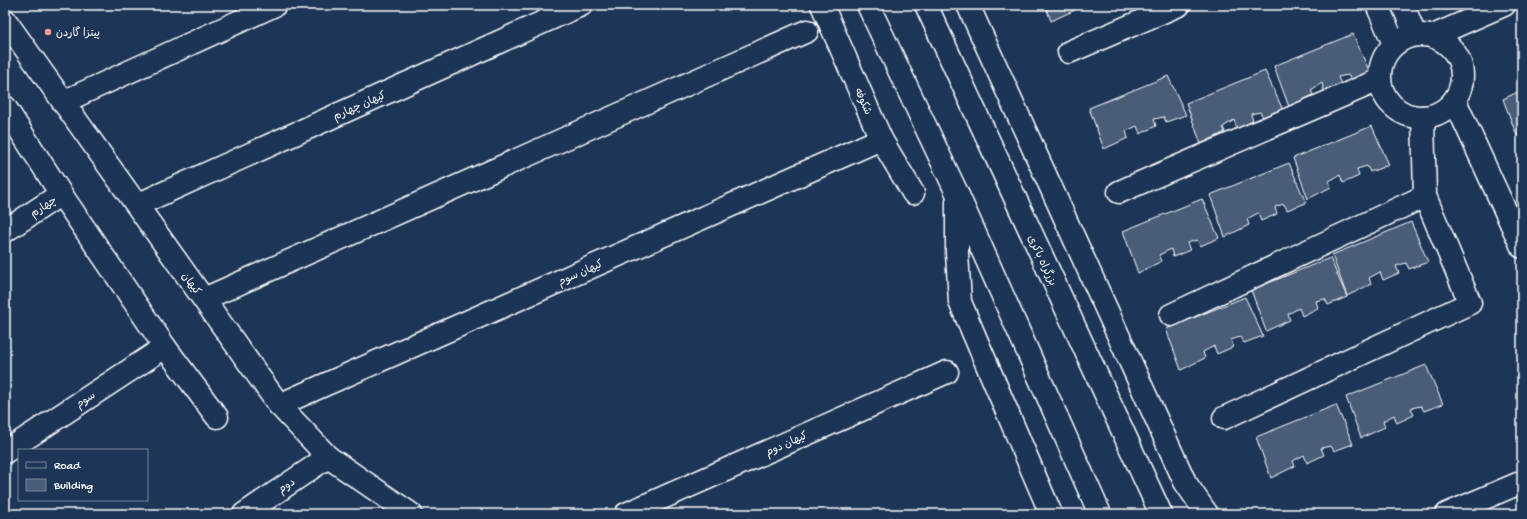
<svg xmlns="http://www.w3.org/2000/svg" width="1527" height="519" font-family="'Gochi Hand','Playpen Sans Arabic',sans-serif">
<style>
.building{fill:#4a5d79;stroke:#fff}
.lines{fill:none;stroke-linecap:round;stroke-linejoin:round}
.street-casing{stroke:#fff;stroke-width:25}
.secondary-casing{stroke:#fff;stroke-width:25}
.primary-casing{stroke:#fff;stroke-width:25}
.highway-casing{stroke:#fff;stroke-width:25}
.street{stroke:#1d3557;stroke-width:22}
.secondary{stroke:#1d3557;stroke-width:22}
.primary{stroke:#1d3557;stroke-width:22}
.highway{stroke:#1d3557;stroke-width:22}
.poi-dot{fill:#ff9aa2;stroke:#1d3557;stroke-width:1.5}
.labels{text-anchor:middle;stroke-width:3;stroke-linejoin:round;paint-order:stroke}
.poi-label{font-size:11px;fill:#fff;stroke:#1d3557;text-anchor:start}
.street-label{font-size:11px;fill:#fff;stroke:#1d3557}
</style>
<rect width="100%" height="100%" fill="#1d3557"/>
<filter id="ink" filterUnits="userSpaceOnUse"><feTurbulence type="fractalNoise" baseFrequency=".025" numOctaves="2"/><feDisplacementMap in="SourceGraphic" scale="8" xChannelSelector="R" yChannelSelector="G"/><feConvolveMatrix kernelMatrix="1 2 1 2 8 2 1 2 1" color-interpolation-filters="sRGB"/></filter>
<g filter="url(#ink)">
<g class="building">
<polygon points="1045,5 1074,5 1075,10 1051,21"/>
<polygon points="1353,34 1370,73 1351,80 1348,75 1338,77 1341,84 1324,91 1322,83 1311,90 1313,95 1289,107 1274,66"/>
<polygon points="1265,71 1283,110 1263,117 1260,112 1251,114 1253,121 1237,129 1234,120 1223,127 1225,132 1201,144 1186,103"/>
<polygon points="1168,76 1186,115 1166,122 1164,117 1154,119 1156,126 1140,134 1137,126 1126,131 1128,138 1104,149 1089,108"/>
<polygon points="1522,90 1522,133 1517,136 1503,99"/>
<polygon points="1372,126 1389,165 1370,172 1367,166 1357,169 1359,176 1343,183 1340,175 1329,181 1331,187 1308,199 1293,158"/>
<polygon points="1289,163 1306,203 1287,210 1284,204 1275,207 1277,214 1261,221 1258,213 1247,219 1249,225 1225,237 1210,195"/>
<polygon points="1202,199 1219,238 1200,246 1197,240 1187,243 1190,250 1173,257 1171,249 1159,255 1162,261 1138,273 1123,231"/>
<polygon points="1411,222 1428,262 1409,269 1406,263 1396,266 1399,273 1383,280 1380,272 1369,278 1371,284 1347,296 1332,255"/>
<polygon points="1330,258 1347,297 1328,305 1325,299 1316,301 1318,308 1302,316 1299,308 1288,314 1290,320 1266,331 1251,290"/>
<polygon points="1245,297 1263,336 1244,343 1240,337 1231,340 1233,347 1217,354 1214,346 1203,352 1205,358 1181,370 1166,329"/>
<polygon points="1426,365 1443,404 1424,411 1421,406 1411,408 1414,415 1397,423 1394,415 1383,421 1385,427 1361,438 1346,397"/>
<polygon points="1336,405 1353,444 1334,451 1331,446 1321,448 1324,455 1307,463 1304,455 1293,461 1295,466 1271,478 1256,437"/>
</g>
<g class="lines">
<defs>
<g id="street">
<polyline points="822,5 881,139 913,193"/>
<polyline points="1377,5 1394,44"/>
<polyline points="1403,5 1415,35"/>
<circle cx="1421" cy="76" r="41"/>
<polyline points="1433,36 1504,5"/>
<polyline points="1069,52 1179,5"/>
<polyline points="1455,101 1522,247"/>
<polyline points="63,102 275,5"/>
<polyline points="5,107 61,194 165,347 217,417"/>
<polyline points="1119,192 1379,80"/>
<polyline points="137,205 581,5"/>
<polyline points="5,231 61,194"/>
<polyline points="204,299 807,31"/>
<polyline points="1171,315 1425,196"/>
<polyline points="279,405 881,139"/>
<polyline points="1224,418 1470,303 1425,196 1423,117"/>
<polyline points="5,452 165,347"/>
<polyline points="244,514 328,457"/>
<polyline points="626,514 947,372"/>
</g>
<g id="secondary">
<polyline points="968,5 1185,482 1207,514"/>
<polyline points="5,20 279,405 328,457 411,514"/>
</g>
<polyline id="primary" points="1447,514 1522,482"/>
<g id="highway">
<polyline points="868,5 957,193 1100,514"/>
<polyline points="926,5 1161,514"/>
<polyline points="957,202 957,253 960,302 1051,514"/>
</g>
</defs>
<use href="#street" class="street-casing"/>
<use href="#secondary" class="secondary-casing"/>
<use href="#primary" class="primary-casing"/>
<use href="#highway" class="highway-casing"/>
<use href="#street" class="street"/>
<use href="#secondary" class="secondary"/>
<use href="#primary" class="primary"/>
<use href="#highway" class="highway"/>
</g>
</g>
<circle class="poi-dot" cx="48" cy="32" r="4"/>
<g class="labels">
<g class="poi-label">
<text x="56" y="36">پیتزا گاردن</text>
</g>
<g class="street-label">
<text transform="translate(864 101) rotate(66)" y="4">شکوفه</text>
<text transform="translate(359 105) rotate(-24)" y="4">کیهان چهارم</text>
<text transform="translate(43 206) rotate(-33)" y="4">چهارم</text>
<text transform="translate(1043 260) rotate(65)" y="4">بزرگراه باکری</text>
<text transform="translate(580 272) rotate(-24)" y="4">کیهان سوم</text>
<text transform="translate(192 283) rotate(54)" y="4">کیهان</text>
<text transform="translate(85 399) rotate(-33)" y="4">سوم</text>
<text transform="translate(786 443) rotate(-24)" y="4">کیهان دوم</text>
<text transform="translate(286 485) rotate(-34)" y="4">دوم</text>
</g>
</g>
<rect width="1527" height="519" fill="none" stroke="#1d3557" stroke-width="20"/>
<rect x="10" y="10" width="1507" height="499" fill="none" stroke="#fff" stroke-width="1.5" filter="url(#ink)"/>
<rect x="18" y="449" width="130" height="52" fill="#1d3557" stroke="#77869a"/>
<rect x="26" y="462" width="20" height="6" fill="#1d3557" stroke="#77869a"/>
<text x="54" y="469" font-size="12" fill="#ffffff">Road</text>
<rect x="26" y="479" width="20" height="12" fill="#4a5d79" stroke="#77869a"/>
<text x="54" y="489" font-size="12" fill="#ffffff">Building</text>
</svg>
